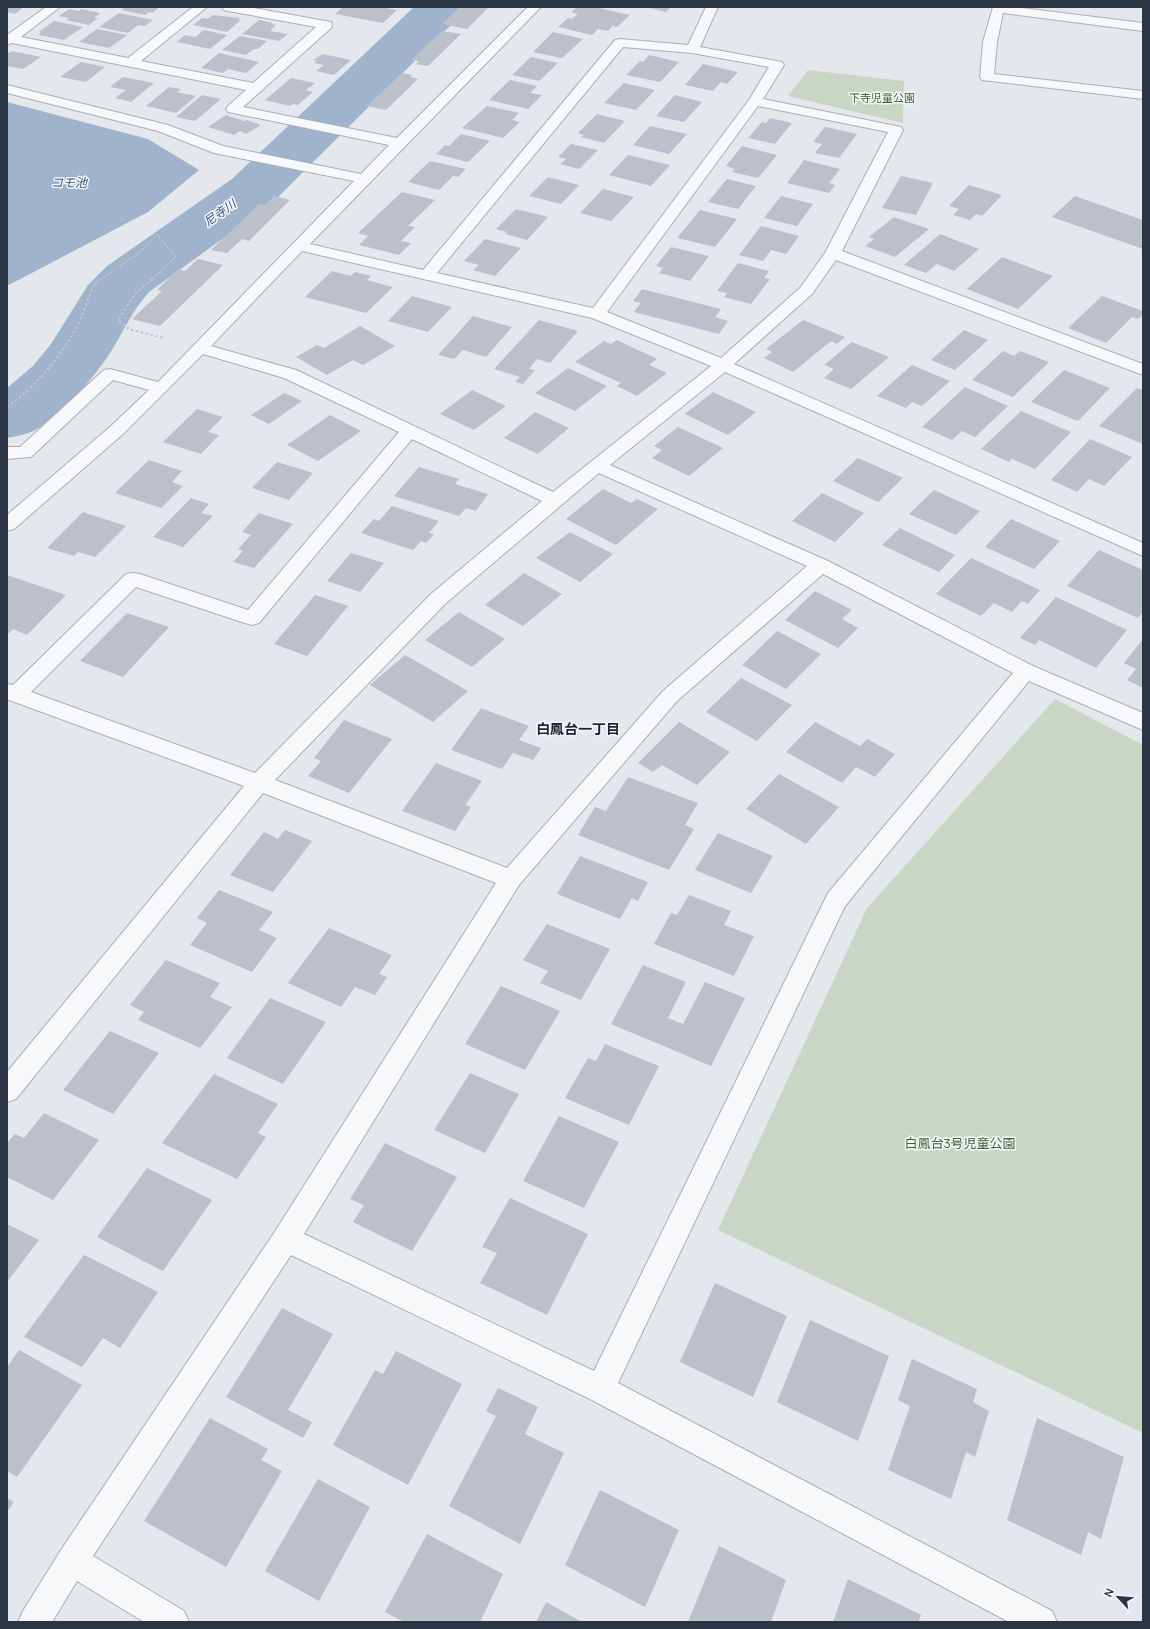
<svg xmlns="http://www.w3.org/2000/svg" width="1150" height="1629" font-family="Manrope,'Noto Sans JP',sans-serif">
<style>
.green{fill:#c9d6c5}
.water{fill:#9fb4cc}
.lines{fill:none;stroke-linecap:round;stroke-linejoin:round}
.river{fill:#9fb4cc;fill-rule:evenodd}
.building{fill:#bbc0ca}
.minor-casing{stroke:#a9aeb7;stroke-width:2}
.path-far1{stroke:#c2c5cb;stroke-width:1.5;stroke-dasharray:2 2;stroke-linecap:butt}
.path{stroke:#c2c5cb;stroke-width:2;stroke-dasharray:2.5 2.5;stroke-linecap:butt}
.minor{fill:#f7f8fa;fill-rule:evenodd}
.labels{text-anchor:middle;stroke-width:3;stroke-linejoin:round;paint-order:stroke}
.far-park-label{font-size:11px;fill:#3f6138;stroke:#f4f6f9}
.far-water-label{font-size:12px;font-style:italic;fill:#34527a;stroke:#f4f6f9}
.park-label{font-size:13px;fill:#3f6138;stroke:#f4f6f9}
.neighbourhood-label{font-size:14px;font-weight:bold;fill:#1d2536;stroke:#f4f6f9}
</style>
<rect width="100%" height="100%" fill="#e4e7ec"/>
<g class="green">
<polygon points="808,70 904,81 903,123 788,96"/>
<polygon points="1055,699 1143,745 1143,1433 718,1230 867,908"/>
</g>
<polygon class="water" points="7,102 148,139 199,170 148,212 7,286"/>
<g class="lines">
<path class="river" d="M414,7H463L450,26L272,203L149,292C131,312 124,331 110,353C94,378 58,420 31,432C24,435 15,436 7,438V388L33,366L51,344L88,285L107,266L232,179Z"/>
</g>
<g class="building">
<polygon points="7,7 24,7 15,14 7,12"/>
<polygon points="125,7 160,7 152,13 149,12 145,15 121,10"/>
<polygon points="343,7 380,7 397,10 383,23 335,14"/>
<polygon points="460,7 489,7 467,29 442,24"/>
<polygon points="577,7 594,7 630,15 617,27 612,26 608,31 598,29 592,35 558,27 568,18 572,19 578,14 571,12"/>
<polygon points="646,7 671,7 666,12"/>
<polygon points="69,9 79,11 81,9 100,13 94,18 98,18 89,25 66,20 69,18 59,16"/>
<polygon points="119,13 153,20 145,26 138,25 128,33 99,27"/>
<polygon points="213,15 240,18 238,20 241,20 227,32 193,25 202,18 208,19"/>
<polygon points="259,20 273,23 271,24 276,25 270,31 288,34 279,41 242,34"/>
<polygon points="54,21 83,27 64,40 38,35 41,33 39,32"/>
<polygon points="97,29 127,35 109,48 79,42"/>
<polygon points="204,30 227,35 210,49 177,42 185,35 195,37"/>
<polygon points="442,31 461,34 428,66 416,64 419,61 411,60"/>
<polygon points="553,32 583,39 562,58 533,52"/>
<polygon points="240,36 267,41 258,49 254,49 246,55 222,50"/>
<polygon points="12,51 41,57 23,69 7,66 7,54"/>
<polygon points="219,53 259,62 246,73 228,69 223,73 201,68"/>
<polygon points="323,54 351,60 334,75 316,71 324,65 314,63 317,61 313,60"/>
<polygon points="649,55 679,62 660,82 626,75 640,61 643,62"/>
<polygon points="531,57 558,63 539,81 512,75"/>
<polygon points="81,62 105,67 86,82 60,77"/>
<polygon points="703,64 738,72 727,84 721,82 713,91 685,85"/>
<polygon points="402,73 412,75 410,77 418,79 386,110 367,106"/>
<polygon points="123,77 154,83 131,102 115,98 126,90 110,87"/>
<polygon points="291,78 315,83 306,90 313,92 298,105 293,104 290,106 265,100"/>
<polygon points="510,80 537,86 530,93 542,95 528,109 489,100"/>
<polygon points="624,83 655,90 636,110 604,103"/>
<polygon points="169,87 181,89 177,92 196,96 176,113 146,106"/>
<polygon points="202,95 221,99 195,121 176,117"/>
<polygon points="675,95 702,102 684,122 656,116"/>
<polygon points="487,106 519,113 512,120 520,122 503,138 462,128"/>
<polygon points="597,114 625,121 604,143 581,137 584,135 578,133"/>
<polygon points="226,115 244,121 247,120 261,125 246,134 240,131 234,135 208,127"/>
<polygon points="770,118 792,123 775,144 748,138 762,122 766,123"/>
<polygon points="650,126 687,134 669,154 633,145"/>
<polygon points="825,127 857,134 839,158 815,153 822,144 813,142"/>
<polygon points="461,134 490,141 468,162 436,154 445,145 449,146"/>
<polygon points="571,144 598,150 579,169 560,164 566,159 558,157"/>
<polygon points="742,146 777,155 758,178 732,172 735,169 726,166"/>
<polygon points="628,155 670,165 651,186 609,175"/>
<polygon points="804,160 840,169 829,183 835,185 829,193 787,183"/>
<polygon points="430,161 466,169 458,177 453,176 439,190 408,182"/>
<polygon points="901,176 933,183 916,215 882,208"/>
<polygon points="548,177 579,185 561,204 529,196"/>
<polygon points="727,179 756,186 738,209 708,202"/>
<polygon points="969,185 1002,195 982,216 976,214 970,220 953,215 959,209 949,206"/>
<polygon points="603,189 634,197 611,221 580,213"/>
<polygon points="402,192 435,200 408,226 415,227 401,241 411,243 399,255 359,245 368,236 358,233"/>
<polygon points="274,196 290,200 249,241 242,239 227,253 211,250 259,204 265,205"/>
<polygon points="781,196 813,204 797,226 764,218"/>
<polygon points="1075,196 1143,220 1143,249 1052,217"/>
<polygon points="516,209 548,217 527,240 505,234 507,232 496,229"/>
<polygon points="700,210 737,219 715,247 677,238"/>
<polygon points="894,217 929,229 895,257 865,246 874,239 869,237"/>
<polygon points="761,226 799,236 786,254 771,250 763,261 739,255"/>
<polygon points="940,234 979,249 954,271 937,264 926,273 904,265"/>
<polygon points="485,239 521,248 495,276 473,270 479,265 464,261"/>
<polygon points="671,247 709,256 690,281 659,273 663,268 656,266"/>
<polygon points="1002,257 1053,276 1018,309 967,289"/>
<polygon points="198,259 223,265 160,326 132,319 162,291 157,290 178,269 185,271"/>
<polygon points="738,263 769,271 764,278 770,279 751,304 724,297 727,293 717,291"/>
<polygon points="332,271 351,276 355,272 371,276 367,280 393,287 366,313 305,297"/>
<polygon points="642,289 721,309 715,317 728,321 719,334 634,312 641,303 633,301"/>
<polygon points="412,296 452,307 428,332 388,321"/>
<polygon points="1102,296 1143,311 1143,314 1138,319 1132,317 1106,343 1068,328"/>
<polygon points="473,316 512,327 486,357 463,350 454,359 438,355"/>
<polygon points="539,320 578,331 550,363 537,359 529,369 535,370 523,384 515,382 520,377 494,369"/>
<polygon points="803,320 845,337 837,344 831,341 793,372 764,358 772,352 766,349"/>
<polygon points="360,326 395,346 363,365 353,360 327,375 296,357 317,345 324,348"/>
<polygon points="964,330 988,340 955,370 931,360"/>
<polygon points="617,340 657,359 649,365 667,373 637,396 617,386 621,383 575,362 604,341 611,344"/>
<polygon points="852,342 889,357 851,389 824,378 834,369 824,365"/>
<polygon points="1003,351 1014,356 1020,351 1049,362 1013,397 972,380"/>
<polygon points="912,365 950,381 922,406 912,402 906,408 877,396"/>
<polygon points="568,368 607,386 575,411 535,393"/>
<polygon points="1064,370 1110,388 1078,421 1031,402"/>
<polygon points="965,387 1008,406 975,437 962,431 952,440 922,427"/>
<polygon points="1137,388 1143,390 1143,444 1099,426"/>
<polygon points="472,390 506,406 474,430 440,414"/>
<polygon points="713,392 756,412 728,435 685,414"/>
<polygon points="284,393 302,401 269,424 251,415"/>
<polygon points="197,409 223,417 208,432 219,435 201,454 163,442"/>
<polygon points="1021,411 1071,432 1035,469 1012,459 1009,462 981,449"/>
<polygon points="535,412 569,428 538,454 504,438"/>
<polygon points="330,415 361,431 318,461 287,445"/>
<polygon points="678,427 723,448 689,476 652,458 662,450 654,446"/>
<polygon points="1090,439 1132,457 1104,486 1089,479 1077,492 1051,480"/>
<polygon points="858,458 903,478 878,502 833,481"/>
<polygon points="149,460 182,471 172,482 183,486 161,508 115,493"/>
<polygon points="277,462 313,473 289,500 252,488"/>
<polygon points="419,467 459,479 455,484 488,494 476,511 466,508 459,516 394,496"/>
<polygon points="603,489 631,503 637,499 658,509 616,545 566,519"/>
<polygon points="934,490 980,511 956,535 909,514"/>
<polygon points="822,493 864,513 835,542 792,521"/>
<polygon points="191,498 209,504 201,513 213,516 183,547 153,537"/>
<polygon points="392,506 439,521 429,533 434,534 426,543 421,541 413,550 361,533 374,519 379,521"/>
<polygon points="83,512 126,526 95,557 78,552 74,556 47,548"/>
<polygon points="259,513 293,524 254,568 233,562 243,551 238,549 251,535 242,532"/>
<polygon points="1011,519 1060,541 1034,569 985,547"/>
<polygon points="900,528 955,555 939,572 882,545"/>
<polygon points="570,532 613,554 580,582 536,558"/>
<polygon points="1099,550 1143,570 1143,612 1138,618 1067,586"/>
<polygon points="351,553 384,563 360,592 327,581"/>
<polygon points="971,558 1040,590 1028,604 1022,601 1012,612 994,603 981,616 936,594"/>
<polygon points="524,573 562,594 523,626 485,605"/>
<polygon points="7,575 66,595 27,635 13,629 7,635"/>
<polygon points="815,591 852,610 842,619 858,628 838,648 785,620"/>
<polygon points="315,595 348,606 307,656 274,644"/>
<polygon points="1056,597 1127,630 1096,668 1039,640 1035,645 1020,638"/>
<polygon points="459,612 505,639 472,667 425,640"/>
<polygon points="127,613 169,627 123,677 80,661"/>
<polygon points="777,631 821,654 786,689 742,665"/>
<polygon points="1143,639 1143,688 1127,680 1136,669 1124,663"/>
<polygon points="405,655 468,691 433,722 370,685"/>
<polygon points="741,678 792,705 757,741 706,712"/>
<polygon points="481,708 529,726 519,740 541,748 533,760 513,753 502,769 451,750"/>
<polygon points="344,720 392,739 349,793 308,776 321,761 314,758"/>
<polygon points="679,722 730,752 697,785 662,765 653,772 638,763"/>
<polygon points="815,722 860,746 867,739 895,754 875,777 856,767 842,783 786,752"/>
<polygon points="436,763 482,781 465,805 471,807 455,831 402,811"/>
<polygon points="779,774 839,807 806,844 746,809"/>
<polygon points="628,777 698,803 685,825 694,829 669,870 578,835 595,807 606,811"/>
<polygon points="285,830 312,841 273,892 230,875 264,832 278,839"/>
<polygon points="718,833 773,856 751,893 695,870"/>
<polygon points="580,856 648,882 638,901 632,898 620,919 557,894"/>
<polygon points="219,890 273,912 259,930 277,938 252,972 190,945 207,923 197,918"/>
<polygon points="689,895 731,911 724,925 754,936 734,976 654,944 671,913 677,915"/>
<polygon points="547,924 610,949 581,1000 540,983 548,971 523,960"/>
<polygon points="329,928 392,955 379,974 387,977 375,995 355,987 341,1007 288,983"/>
<polygon points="166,960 220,983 210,997 232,1007 200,1048 138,1020 144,1012 130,1005"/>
<polygon points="643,965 686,982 668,1018 683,1024 705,982 745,998 711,1066 611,1024"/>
<polygon points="501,986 560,1011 525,1070 465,1044"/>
<polygon points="270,998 326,1022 283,1084 227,1058"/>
<polygon points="110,1031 159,1053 113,1114 63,1090"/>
<polygon points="605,1044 659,1066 629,1125 565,1098 588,1058 596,1061"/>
<polygon points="470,1073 519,1094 485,1153 434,1130"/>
<polygon points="214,1074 278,1104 258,1133 266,1137 237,1179 162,1143"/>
<polygon points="44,1113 99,1140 53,1200 7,1177 7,1143 15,1134 24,1138"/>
<polygon points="559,1116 619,1142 584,1208 523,1181"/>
<polygon points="385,1143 457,1177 412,1251 353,1222 364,1205 350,1199"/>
<polygon points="147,1168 212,1200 163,1271 97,1237"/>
<polygon points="510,1198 588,1234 547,1315 480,1283 497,1253 482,1247"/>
<polygon points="7,1224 39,1240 7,1282"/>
<polygon points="84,1255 158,1292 120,1348 103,1338 82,1367 24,1337"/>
<polygon points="715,1283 787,1316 753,1397 680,1362"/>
<polygon points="282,1308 333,1334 288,1410 312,1422 303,1438 226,1397"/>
<polygon points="810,1320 889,1356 858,1441 777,1402"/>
<polygon points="19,1350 82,1385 17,1477 7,1471 7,1367"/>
<polygon points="396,1351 462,1384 408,1485 333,1445 375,1370 383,1374"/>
<polygon points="912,1359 977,1389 973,1402 989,1411 975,1457 966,1452 951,1499 888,1470 910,1406 898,1400"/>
<polygon points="498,1388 538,1407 525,1434 564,1453 520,1544 449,1506 496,1416 486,1411"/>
<polygon points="210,1418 268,1449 261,1460 282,1471 226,1567 144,1521"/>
<polygon points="1037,1418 1124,1457 1101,1539 1088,1532 1081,1555 1007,1520"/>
<polygon points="318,1479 370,1507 319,1601 265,1571"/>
<polygon points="600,1490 679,1530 645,1607 565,1565"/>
<polygon points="7,1498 14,1502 7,1512"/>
<polygon points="427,1534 503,1574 480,1622 404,1622 385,1612"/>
<polygon points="719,1546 786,1580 771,1622 688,1622"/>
<polygon points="848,1579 921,1615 918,1622 833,1622"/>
<polygon points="546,1602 582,1622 536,1622"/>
</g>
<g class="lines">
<defs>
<g id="minor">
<path d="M46,7H60L21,37L128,58L193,7H207L141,61L253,83L316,27L228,11L224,10L222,7H249L331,22L332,25L331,28L243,107L397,138L528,7H541L310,244L423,270L615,40L620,39L688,45L706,7H718L700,47L782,62L784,65L763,99L896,126L901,127L903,130L842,251L1143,364V375L836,260L812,294L734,364L1143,543V556L725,372L610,465L828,561L1033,666L1143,713V730L1029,681L845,906L618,1383L1052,1611L1057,1622H1009L590,1399L291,1255L93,1556L184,1611L189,1622H144L77,1581L52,1622H18L23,1611L61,1550L276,1230L496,883L263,793L16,1099L7,1102V1072L244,786L9,700L7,699V684L13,685L126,574L133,573L140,574L248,610L399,432L284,378L203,354L123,434L14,529L7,531V515L111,426L149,390L113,380L31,457L7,459V447H20L104,370L110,369L158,382L354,181L214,153L158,131L7,93V85L168,125L223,146L361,174L389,145L228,112L226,109L228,106L246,90L12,43L7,45V35ZM623,47L692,53L769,67L749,100L593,308L437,273ZM758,106L888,132L825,253L800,288L721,358L607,312ZM302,251L592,318L711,366L553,492L296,370L211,346ZM412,439L542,501L431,594L255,773L31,692L136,587L245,623L252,625L259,623ZM599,473L807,566L663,691L507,868L275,780L445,604ZM823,574L1013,673L828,893L594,1371L304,1234L519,885L677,701Z"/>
<polygon points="993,7 1013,7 1143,23 1143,31 1003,13 997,42 994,74 1143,91 1143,99 982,80 980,77 983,42"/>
</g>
</defs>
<use href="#minor" class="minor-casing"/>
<polyline class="path-far1" points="100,280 141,251 157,235 176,257 151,280"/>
<g class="path">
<polyline points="152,279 135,294 118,320 129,329 163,338"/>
<path d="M7,407C33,389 55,363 71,337C81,321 87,300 95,283L101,279"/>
</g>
<use href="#minor" class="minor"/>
</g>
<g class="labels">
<g class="far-park-label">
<text x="882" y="102">下寺児童公園</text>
</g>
<g class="far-water-label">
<text x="69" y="187">コモ池</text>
<text transform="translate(220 213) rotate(-36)" y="4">尼寺川</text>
</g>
<g class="park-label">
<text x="960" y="1148">白鳳台3号児童公園</text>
</g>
<g class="neighbourhood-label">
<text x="578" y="734">白鳳台一丁目</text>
</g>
</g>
<rect width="1150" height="1629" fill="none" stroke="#2b3445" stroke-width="16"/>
<g transform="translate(1118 1597) rotate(296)" stroke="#f4f6f9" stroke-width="3" paint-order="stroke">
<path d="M0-3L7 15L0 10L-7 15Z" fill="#2b3445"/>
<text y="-6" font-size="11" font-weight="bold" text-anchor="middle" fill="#2b3445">N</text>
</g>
</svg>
